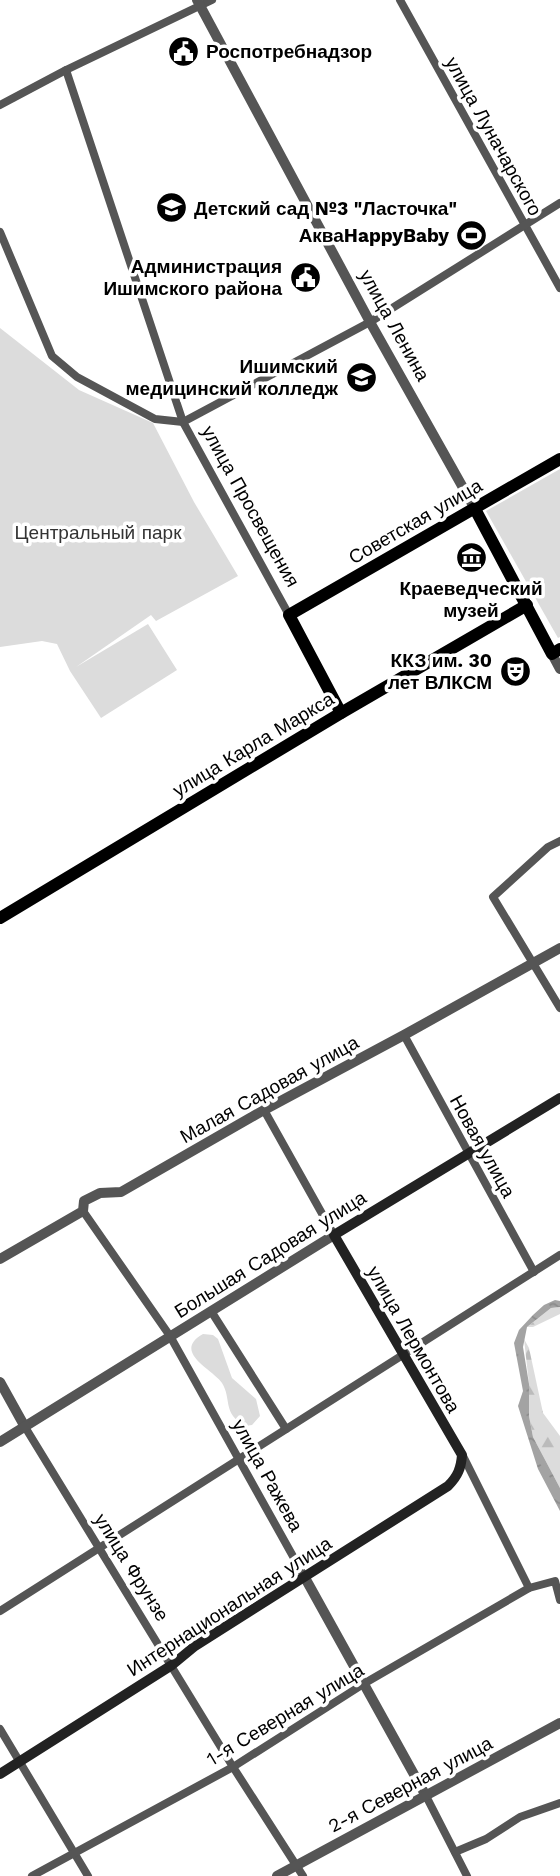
<svg xmlns="http://www.w3.org/2000/svg" width="560" height="1876" font-family="'Work Sans',sans-serif">
<style>
.green{fill:#dcdcdc}
.forest{fill:url(#forest-firs)}
.water{fill:url(#water-ripples)}
.lines{fill:none;stroke-linecap:round;stroke-linejoin:round}
.minor{stroke:#555;stroke-width:8}
.tertiary{stroke:#555;stroke-width:10}
.secondary{stroke:#222;stroke-width:10}
.primary{stroke:#000;stroke-width:12}
.labels{text-anchor:middle;stroke-width:7;stroke-linejoin:round;paint-order:stroke}
.poi-label{font-size:19px;font-weight:bold;fill:#000;stroke:#fff;text-anchor:end}
.street-label{font-size:19px;fill:#000;stroke:#fff}
.park-label{font-size:19px;fill:#333;stroke:#fff}
</style>
<defs>
<pattern id="forest-firs" width="22" height="20" patternUnits="userSpaceOnUse" patternTransform="scale(1.75)"><rect width="22" height="20" fill="#dcdcdc"/><path d="M5 1l3.5 6h-7zM16 11l3.5 6h-7z" fill="#bbb"/></pattern>
<pattern id="water-ripples" width="26" height="14" patternUnits="userSpaceOnUse" patternTransform="scale(1.75)"><rect width="26" height="14" fill="#a3a3a3"/><path d="M2 4q2-2 4 0t4 0M15 11q2-2 4 0t4 0" fill="none" stroke="#8b8b8b"/></pattern>
</defs>
<rect width="100%" height="100%" fill="#fff"/>
<g class="green">
<polygon points="0,328 79,390 153,423 194,502 238,576 156,621 151,615 76,667 148,624 177,670 101,718 70,671 57,644 42,641 0,647"/>
<polygon points="560,469 560,637 558,638 486,511"/>
<path d="M203,1334L213,1335L218,1339L232,1378L256,1399L260,1416L252,1425L245,1426C222,1413 232,1399 222,1383C214,1370 171,1352 203,1334Z"/>
</g>
<g class="forest">
<polygon points="560,1307 560,1314 533,1327 527,1327 551,1308"/>
<polygon points="524,1339 529,1348 543,1413 560,1436 560,1488 533,1437 529,1416 529,1384"/>
</g>
<polygon class="water" points="555,1300 560,1301 560,1307 551,1308 527,1327 523,1347 529,1384 529,1416 533,1437 560,1488 560,1511 538,1469 518,1406 523,1391 514,1343 519,1330 533,1315 544,1305"/>
<g class="lines">
<g class="minor">
<polyline points="400,0 560,288"/>
<polyline points="66,70 183,422 289,615"/>
<polyline points="0,105 66,70 212,0"/>
<polyline points="0,232 52,356 77,377 155,419 183,422 370,322 560,203"/>
<polyline points="560,841 548,847 493,897 560,1008"/>
<polyline points="404,1035 534,1272"/>
<polyline points="264,1110 334,1235"/>
<polyline points="83,1211 170,1336 304,1576"/>
<polyline points="211,1311 286,1429"/>
<polyline points="25,1427 233,1767 303,1876"/>
<polyline points="463,1456 529,1588"/>
<polyline points="0,1611 560,1255"/>
<polyline points="0,1729 88,1876"/>
<polyline points="426,1796 467,1876"/>
<polyline points="455,1852 486,1839 520,1817 560,1803"/>
<polyline points="32,1876 233,1767 365,1683 529,1588 555,1581 560,1600"/>
</g>
<g class="tertiary">
<polyline points="197,0 370,322 475,509"/>
<polyline points="552,654 560,669"/>
<polyline points="0,1259 83,1211 84,1201 100,1193 121,1192 264,1110 404,1035 560,948"/>
<polyline points="0,1382 25,1427"/>
<polyline points="0,1442 334,1235"/>
<polyline points="304,1576 426,1796"/>
<polyline points="277,1876 560,1723"/>
</g>
<path class="secondary" d="M0,1774L172,1665L195,1646L448,1486C458,1476 461,1468 462,1455L334,1235L560,1098"/>
<g class="primary">
<polyline points="475,509 552,654 560,649"/>
<polyline points="341,713 289,615 560,459"/>
<polyline points="0,918 341,713 527,605"/>
</g>
</g>
<defs>
<symbol id="civic-disc" viewBox="-11 -11 22 22"><circle r="9.5" fill="#000" stroke="#fff"/><path d="M-.6-6.5H3V-4.5H.6V-3L4-1V1h2V6H-6V1h2V-1L-.6-3ZM-1.2 2.5V6h2.4V2.5Z" fill="#fff"/></symbol>
<symbol id="school-disc" viewBox="-11 -11 22 22"><circle r="9.5" fill="#000" stroke="#fff"/><path d="M0-5L7-2L0 1L-7-2ZM-4 1L0 2.5L4 1V4Q0 6-4 4Z" fill="#fff"/></symbol>
<symbol id="stadium-disc" viewBox="-11 -11 22 22"><circle r="9.5" fill="#000" stroke="#fff"/><path d="M0-5a6.5 5 0 1 0 0 10a6.5 5 0 1 0 0-10ZM-3.5-1.8h7v3.6h-7Z" fill="#fff"/></symbol>
<symbol id="university-disc" viewBox="-11 -11 22 22"><circle r="9.5" fill="#000" stroke="#fff"/><path d="M0-5L7-2L0 1L-7-2ZM-4 1L0 2.5L4 1V4Q0 6-4 4Z" fill="#fff"/></symbol>
<symbol id="museum-disc" viewBox="-11 -11 22 22"><circle r="9.5" fill="#000" stroke="#fff"/><path d="M0-6L6-3V-2H-6V-3ZM-5-1h2V3h-2ZM-1-1h2V3h-2ZM3-1h2V3H3ZM-6 4H6V6H-6Z" fill="#fff"/></symbol>
<symbol id="theatre-disc" viewBox="-11 -11 22 22"><circle r="9.5" fill="#000" stroke="#fff"/><path d="M-5-5.5Q0-4 5-5.5V0Q5 5 0 6Q-5 5-5 0ZM-3.3-2.5H-1v1.5H-3.3ZM1-2.5H3.3v1.5H1ZM-2.8 1Q0 5.5 2.8 1Z" fill="#fff"/></symbol>
</defs>
<g fill-rule="evenodd">
<use href="#civic-disc" x="166" y="34" width="35" height="35"/>
<use href="#school-disc" x="154" y="190" width="35" height="35"/>
<use href="#stadium-disc" x="454" y="218" width="35" height="35"/>
<use href="#civic-disc" x="288" y="260" width="35" height="35"/>
<use href="#university-disc" x="344" y="360" width="35" height="35"/>
<use href="#museum-disc" x="454" y="540" width="35" height="35"/>
<use href="#theatre-disc" x="498" y="654" width="35" height="35"/>
</g>
<g class="labels">
<g class="poi-label">
<text x="206" y="58" text-anchor="start">Роспотребнадзор</text>
<text x="194" y="215" text-anchor="start">Детский сад №3 "Ласточка"</text>
<text x="449" y="242">АкваHappyBaby</text>
<text x="282" y="273">Администрация<tspan x="282" dy="22">Ишимского района</tspan></text>
<text x="338" y="373">Ишимский<tspan x="338" dy="22">медицинский колледж</tspan></text>
<text x="471" y="595" text-anchor="middle">Краеведческий<tspan x="471" dy="22">музей</tspan></text>
<text x="492" y="667">ККЗ им. 30<tspan x="492" dy="22">лет ВЛКСМ</tspan></text>
</g>
<g class="street-label">
<text transform="translate(494 136) rotate(61)" y="7">улица Луначарского</text>
<text transform="translate(395 325) rotate(61)" y="7">улица Ленина</text>
<text transform="translate(251 506) rotate(61)" y="7">улица Просвещения</text>
<text transform="translate(415 521) rotate(-30)" y="7">Советская улица</text>
<text transform="translate(253 744) rotate(-31)" y="7">улица Карла Маркса</text>
<text transform="translate(269 1089) rotate(-29)" y="7">Малая Садовая улица</text>
<text transform="translate(483 1146) rotate(61)" y="7">Новая улица</text>
<text transform="translate(270 1254) rotate(-32)" y="7">Большая Садовая улица</text>
<text transform="translate(414 1339) rotate(60)" y="7">улица Лермонтова</text>
<text transform="translate(268 1475) rotate(61)" y="7">улица Ражева</text>
<text transform="translate(132 1567) rotate(58)" y="7">улица Фрунзе</text>
<text transform="translate(229 1606) rotate(-33)" y="7">Интернациональная улица</text>
<text transform="translate(285 1714) rotate(-31)" y="7">1-я Северная улица</text>
<text transform="translate(410 1784) rotate(-28)" y="7">2-я Северная улица</text>
</g>
<g class="park-label">
<text x="98" y="539">Центральный парк</text>
</g>
</g>
</svg>
